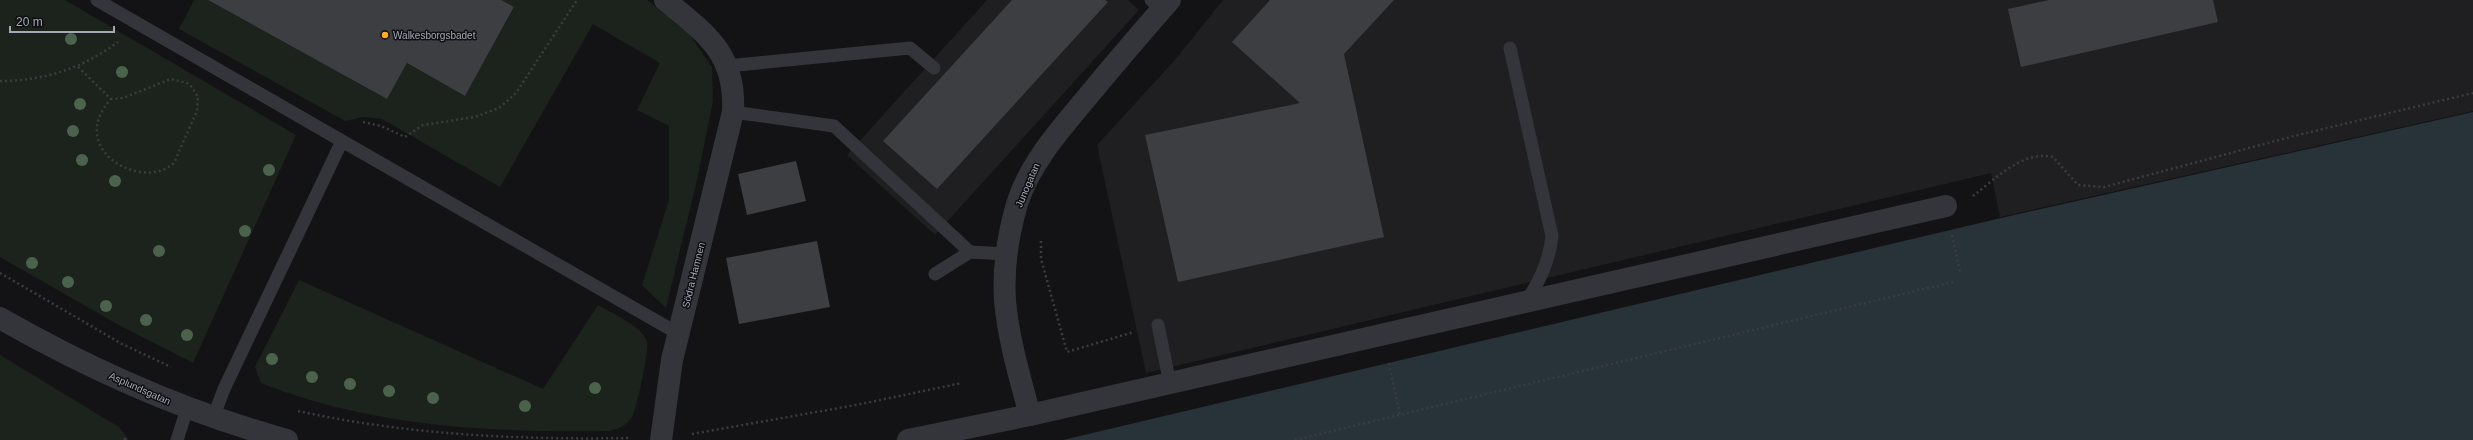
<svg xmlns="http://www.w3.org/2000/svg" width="2473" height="440" font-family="Arial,sans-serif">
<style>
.built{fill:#1f1f22}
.green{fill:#1b231c}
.water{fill:#283239}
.building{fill:#3c3e42}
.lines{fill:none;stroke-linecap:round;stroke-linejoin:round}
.path{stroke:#3a3c41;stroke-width:2.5;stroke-dasharray:2 3;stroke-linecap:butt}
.service{stroke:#34353a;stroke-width:13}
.minor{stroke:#34353a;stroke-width:22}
.tertiary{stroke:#34353a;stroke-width:22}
.tree{fill:#4b624d}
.poi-dot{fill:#ffac21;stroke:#0e0e10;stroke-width:1.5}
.labels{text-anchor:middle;stroke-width:3;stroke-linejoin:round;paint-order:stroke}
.poi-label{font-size:10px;fill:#a3aab6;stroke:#0e0e10;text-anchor:start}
.street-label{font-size:10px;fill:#a3aab6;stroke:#0e0e10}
</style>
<rect width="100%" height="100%" fill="#131315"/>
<g class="built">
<polygon points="987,0 1128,0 1139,10 935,235 847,155"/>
<polygon points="1223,0 2473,0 2473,111 2000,217 1991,173 1146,373 1097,145 1174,61"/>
</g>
<g class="green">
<polygon points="0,0 65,0 296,135 193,363 117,324 0,257"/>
<polygon points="194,0 208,0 387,99 407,63 465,96 514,8 501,0 647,0 690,35 712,67 713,101 697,180 666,308 642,285 669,200 669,126 637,110 660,63 593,24 500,187 382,119 363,117 345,121 179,29"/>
<path d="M299,280L543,389L598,305C611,313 644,327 647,342C649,352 637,406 633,415C628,425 620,428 610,431C493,433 372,427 261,383L255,367Z"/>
<polygon points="0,355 119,427 129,440 0,440"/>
</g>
<polygon class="water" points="2473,112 2473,440 1063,440 2001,218"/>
<g class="building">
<polygon points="208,0 501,0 514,7 465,96 407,63 387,99"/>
<polygon points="1012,0 1105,0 1108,2 937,189 883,141"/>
<polygon points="1270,0 1394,0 1344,54 1384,237 1178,282 1145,135 1300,103 1232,42"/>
<polygon points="2049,0 2213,0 2218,22 2021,67 2008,9"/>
<polygon points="796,161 806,201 747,215 738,174"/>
<polygon points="817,241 830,307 739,324 726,258"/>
</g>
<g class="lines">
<g class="path">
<path d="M78,67L111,99C65,150 143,192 174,163L197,111L198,97L192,87L187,83L171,79L123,98L111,99"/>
<path d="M0,81C44,81 83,68 118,42"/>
<polyline points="363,122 381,126 405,137 423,125 475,117 499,108 516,93 577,0"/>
<path d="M1973,196C1995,179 2023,150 2053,157L2078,185L2104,187L2294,136L2473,93"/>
<polyline points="1952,235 1960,272"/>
<polyline points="1041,241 1041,259 1067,352 1134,332"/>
<polyline points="0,273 122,344 171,367"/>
<polyline points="1389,363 1400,415"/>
<path d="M298,411C408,435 520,440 631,438"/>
<polyline points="692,434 856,405 962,383"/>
<polyline points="125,440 125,438"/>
<polyline points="1295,440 1953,282"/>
</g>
<g class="service">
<polyline points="97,0 342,141"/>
<polyline points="1151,0 1162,10"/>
<path d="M1510,48L1552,236C1549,262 1540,281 1525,303"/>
<polyline points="727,66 910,48 934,68"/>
<polyline points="733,112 834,126 970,252"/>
<polyline points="935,274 970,252 1006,254"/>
<polyline points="1158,325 1170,384"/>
<polyline points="213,418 224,389 342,141 679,334"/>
<polyline points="177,440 187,409"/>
</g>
<path class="minor" d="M661,440L672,360L733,112C736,53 706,34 665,0"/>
<g class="tertiary">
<path d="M0,318C91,370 185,412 287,440"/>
<path d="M1030,415C1020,378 1008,338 1005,300C1003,268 1008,235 1017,204C1029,165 1058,132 1084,101C1112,67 1141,33 1170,0"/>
<polyline points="908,440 1030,415 1946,206"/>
</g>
</g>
<g class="tree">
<circle cx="71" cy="39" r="6"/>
<circle cx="122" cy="72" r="6"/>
<circle cx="80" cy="104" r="6"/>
<circle cx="73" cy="131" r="6"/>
<circle cx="82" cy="160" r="6"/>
<circle cx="269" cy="170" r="6"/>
<circle cx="115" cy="181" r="6"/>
<circle cx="245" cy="231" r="6"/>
<circle cx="159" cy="251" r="6"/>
<circle cx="32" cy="263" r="6"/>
<circle cx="68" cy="282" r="6"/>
<circle cx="106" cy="306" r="6"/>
<circle cx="146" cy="320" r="6"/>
<circle cx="187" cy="335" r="6"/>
<circle cx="272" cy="359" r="6"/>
<circle cx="312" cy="377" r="6"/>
<circle cx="350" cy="384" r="6"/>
<circle cx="595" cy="388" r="6"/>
<circle cx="389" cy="391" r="6"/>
<circle cx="433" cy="398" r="6"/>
<circle cx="525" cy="406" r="6"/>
</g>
<circle class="poi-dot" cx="385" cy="35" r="4"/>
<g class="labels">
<g class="poi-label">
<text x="393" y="39">Walkesborgsbadet</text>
</g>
<g class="street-label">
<text transform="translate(1027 185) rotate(-67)" y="4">Junogatan</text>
<text transform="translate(693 275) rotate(-76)" y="4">Södra Hamnen</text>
<text transform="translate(140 388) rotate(24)" y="4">Asplundsgatan</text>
</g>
</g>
<path d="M10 26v6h104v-6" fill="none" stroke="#a3aab6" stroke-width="2"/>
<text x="16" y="26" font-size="12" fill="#a3aab6" stroke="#0e0e10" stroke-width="3" paint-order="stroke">20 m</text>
</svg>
